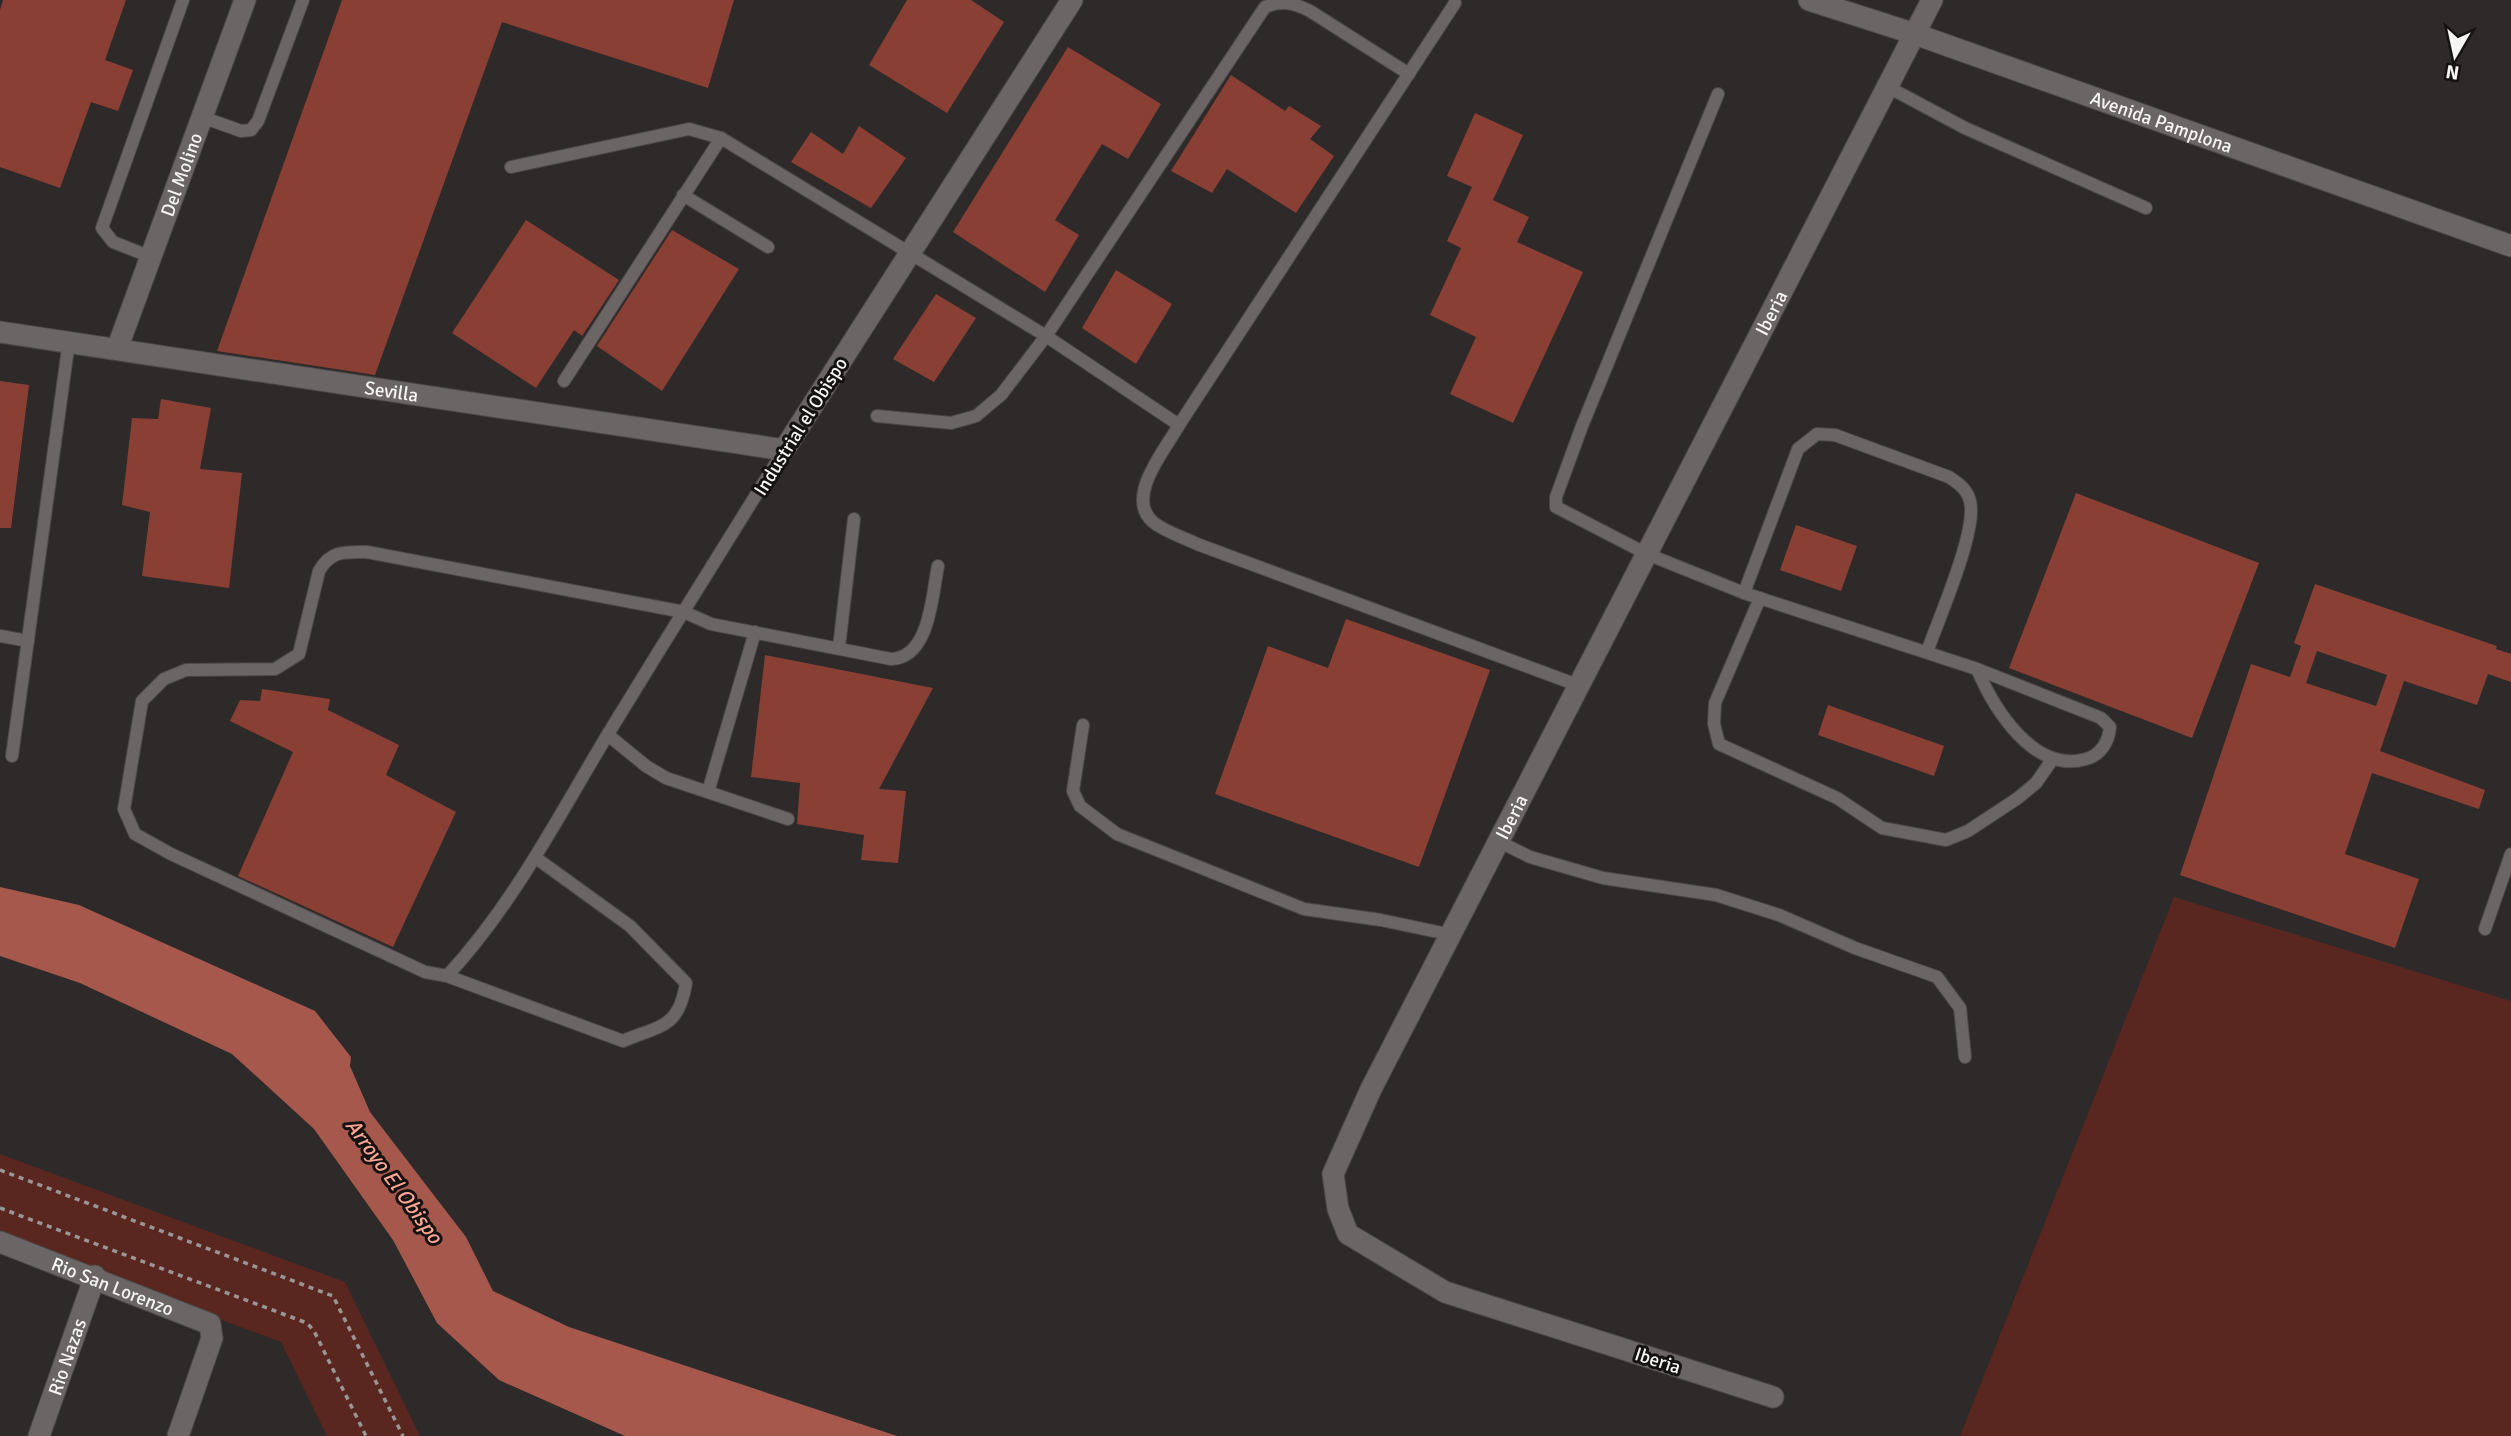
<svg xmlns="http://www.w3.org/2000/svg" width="2511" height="1436" font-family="Signika,sans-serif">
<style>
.green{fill:#592720}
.water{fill:#a6584c}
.building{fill:#8a3f34;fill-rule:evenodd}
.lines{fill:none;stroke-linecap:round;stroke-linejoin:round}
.lane-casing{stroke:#4c4848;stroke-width:14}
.street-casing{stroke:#4c4848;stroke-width:23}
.path{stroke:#9a9696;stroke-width:3.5;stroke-dasharray:5 5;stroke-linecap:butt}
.lane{stroke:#6b6665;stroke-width:12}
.street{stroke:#6b6665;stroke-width:21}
.labels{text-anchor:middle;stroke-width:6;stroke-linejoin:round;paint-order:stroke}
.street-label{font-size:19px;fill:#f7f4f4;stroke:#151312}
.water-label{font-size:21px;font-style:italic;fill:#fea596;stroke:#151312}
</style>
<rect width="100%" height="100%" fill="#2e2a29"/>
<g class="green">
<polygon points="2174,897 2511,1001 2511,1436 1960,1436"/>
<polygon points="0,1154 345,1282 420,1436 327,1436 281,1342 0,1238"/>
</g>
<polygon class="water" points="0,887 79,905 315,1011 351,1057 350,1066 370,1112 466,1237 493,1291 569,1327 897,1436 625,1436 499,1380 437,1323 393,1240 314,1129 232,1054 80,983 0,956"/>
<g class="building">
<polygon points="3,0 126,0 105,60 133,70 118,111 91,102 60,188 0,167 0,10"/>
<polygon points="342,0 734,0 708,88 502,22 375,375 217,351"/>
<polygon points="907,0 971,0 1004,22 947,113 869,65"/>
<polygon points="1068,47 1161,104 1128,159 1102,144 1055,220 1079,235 1045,292 953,232"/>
<polygon points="1231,75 1285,111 1289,106 1321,126 1310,139 1334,156 1296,213 1227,169 1212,193 1171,171"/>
<polygon points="1475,113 1523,135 1493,200 1529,217 1517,242 1583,272 1513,423 1450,394 1476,337 1430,315 1461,248 1447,241 1472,187 1447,176"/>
<polygon points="859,126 906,158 871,208 791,162 811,132 843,154"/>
<polygon points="526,220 619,280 582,336 574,330 536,388 452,333"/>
<polygon points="672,230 739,269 662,391 597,346"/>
<polygon points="1116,270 1172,304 1136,364 1082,328"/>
<polygon points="936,294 976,318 934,382 893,359"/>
<polygon points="0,381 29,385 11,528 0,528"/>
<polygon points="161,399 211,408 200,469 242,473 229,588 142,576 150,512 122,505 132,418 158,419"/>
<polygon points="2076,493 2259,563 2192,738 2009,668"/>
<polygon points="1796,525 1857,546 1841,591 1780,570"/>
<path d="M2315,584L2497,646L2496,649L2511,654V682L2488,674L2477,705L2404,681L2380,751L2485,790L2479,809L2372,773L2345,854L2419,879L2395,948L2180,875L2251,664L2290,677L2301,646L2294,643ZM2317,651L2387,675L2376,706L2306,683Z"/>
<polygon points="1346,619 1490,670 1419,867 1215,794 1268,646 1328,668"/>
<polygon points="765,655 933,688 879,789 906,791 898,863 861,860 864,835 797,824 800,783 751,777"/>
<polygon points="262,689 330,699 328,710 399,745 386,775 456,812 393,947 238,876 293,752 230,721 240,700 260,701"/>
<polygon points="1828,705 1944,746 1934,776 1818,735"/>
</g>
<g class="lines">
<defs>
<g id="lane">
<polyline points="1888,87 1965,128 2146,208"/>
<path d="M1718,94L1582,426L1556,497V507L1647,554L1744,593L1977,669L2101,718L2110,727C2109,741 2101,755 2086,759C2034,774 1994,709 1977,669"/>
<polyline points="202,117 241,131 251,130 258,121 303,0"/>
<polyline points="511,167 689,129 721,138"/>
<polyline points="683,195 768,247"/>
<polyline points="151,257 113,242 102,228 183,0"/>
<polyline points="564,381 721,138 1046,336 1179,425 1455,3"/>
<path d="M877,416L951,423L976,416L1001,395L1046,336L1265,7C1282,0 1294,3 1310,11L1409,74"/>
<path d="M1179,425C1166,449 1124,497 1153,522C1165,532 1183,537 1197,544L1580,686"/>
<path d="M784,450C725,545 666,639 608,734C558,817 513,905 447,976L425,972L171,854L135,834L124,809L142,701L164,679L186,670L275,669L299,654L319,571C331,550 345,552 367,552L684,612L711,624L891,659C930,658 932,595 938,566"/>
<path d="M1744,593L1798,449L1817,434L1835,435L1949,477C1958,483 1967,489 1970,501C1978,530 1938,620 1927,652"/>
<polyline points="1760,598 1715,703 1714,724 1719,744 1837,798 1882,828 1946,840 1968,831 2018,798 2036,783 2052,760"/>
<polyline points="0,636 28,641"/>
<polyline points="839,647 854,519"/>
<polyline points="1083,725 1073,791 1080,806 1117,834 1304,909 1381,920 1452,935"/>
<polyline points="608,735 646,766 666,778 788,819"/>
<polyline points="12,756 69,341"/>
<polyline points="708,792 755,632"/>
<polyline points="1500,842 1530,857 1603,878 1716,895 1779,915 1855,948 1937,977 1960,1008 1965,1057"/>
<polyline points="2485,929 2511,854"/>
<path d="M447,976L623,1041C661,1025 679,1028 686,983L630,926L536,858"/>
</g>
<g id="street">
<path id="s1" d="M1809,0L1915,34L2511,246"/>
<path id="s2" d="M0,332L784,450L1072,0"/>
<path id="s3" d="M117,349L245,0"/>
<path id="s4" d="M0,1242L210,1324L212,1338L178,1436"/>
<path id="s5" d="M1773,1397L1445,1292L1348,1234L1338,1209L1333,1174L1371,1089L1932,0"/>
<path id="s6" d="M39,1436L95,1276"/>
</g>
</defs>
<use href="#lane" class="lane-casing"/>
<use href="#street" class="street-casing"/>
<g class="path">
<polyline points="0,1170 333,1296 403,1436"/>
<polyline points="0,1208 307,1323 314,1331 366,1436"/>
</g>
<use href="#lane" class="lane"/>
<use href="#street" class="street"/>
</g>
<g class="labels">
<g class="street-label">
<text dy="7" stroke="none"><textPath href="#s1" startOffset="373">Avenida Pamplona</textPath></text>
<text dy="7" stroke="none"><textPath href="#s3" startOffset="186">Del Molino</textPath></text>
<text dy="7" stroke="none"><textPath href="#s5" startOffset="1486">Iberia</textPath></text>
<text dy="7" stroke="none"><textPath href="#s2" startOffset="396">Sevilla</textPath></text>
<text transform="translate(800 426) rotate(-58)" y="7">Industrial el Obispo</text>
<text dy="7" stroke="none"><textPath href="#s5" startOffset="919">Iberia</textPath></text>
<text dy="7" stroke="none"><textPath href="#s4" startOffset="121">Rio San Lorenzo</textPath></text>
<text dy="7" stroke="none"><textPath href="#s6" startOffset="84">Rio Nazas</textPath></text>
<text transform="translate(1658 1360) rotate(18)" y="7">Iberia</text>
</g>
<g class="water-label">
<text transform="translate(394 1181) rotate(54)" y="7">Arroyo El Obispo</text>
</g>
</g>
<g transform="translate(2455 56) rotate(189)" stroke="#151312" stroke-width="5" paint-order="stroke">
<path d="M0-5L12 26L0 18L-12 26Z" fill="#f7f4f4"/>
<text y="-10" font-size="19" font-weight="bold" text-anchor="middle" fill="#f7f4f4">N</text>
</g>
</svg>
